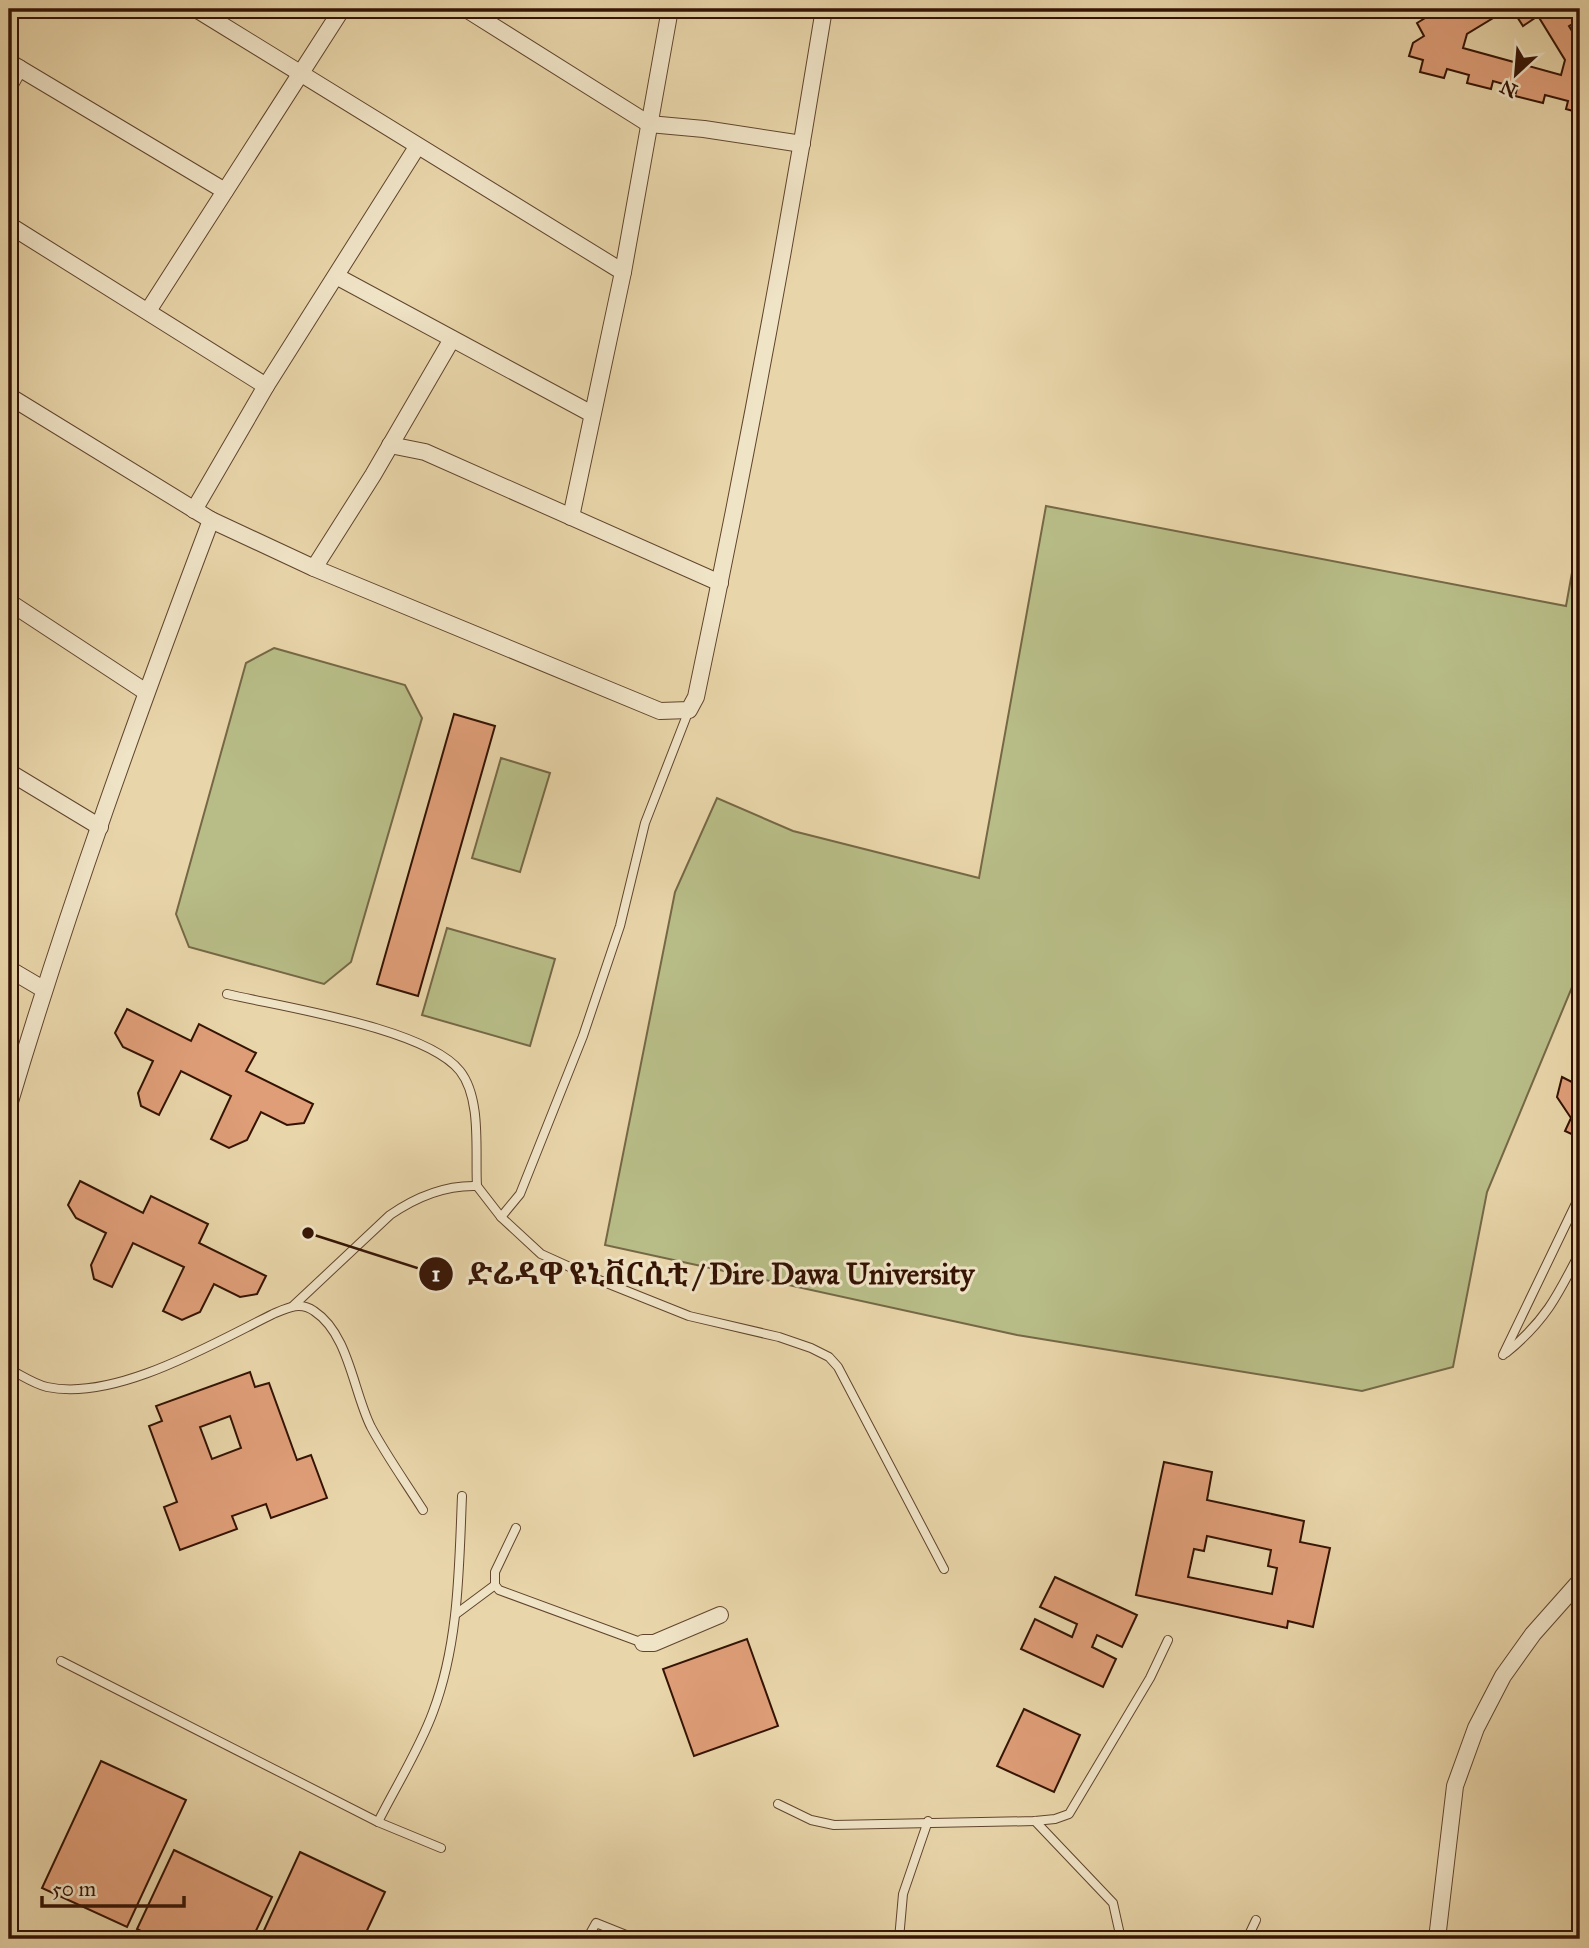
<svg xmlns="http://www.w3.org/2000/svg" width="1589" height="1948" font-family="'IM FELL Great Primer','Noto Serif Ethiopic',serif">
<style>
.green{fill:#b8bd87;stroke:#766846;stroke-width:2}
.building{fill:#df9e78;stroke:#341304;stroke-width:2;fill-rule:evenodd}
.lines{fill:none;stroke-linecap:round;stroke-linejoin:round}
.lane-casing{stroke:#61442d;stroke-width:10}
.street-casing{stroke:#61442d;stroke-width:18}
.lane{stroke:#f0e4c7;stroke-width:8}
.street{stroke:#f0e4c7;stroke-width:16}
.leader{fill:none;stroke:#341304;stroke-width:2.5}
.callout-dot{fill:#341304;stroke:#f0e4c7;stroke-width:2.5}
.mark-label{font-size:21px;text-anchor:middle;font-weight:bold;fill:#fff}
.callout-label{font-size:30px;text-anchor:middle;font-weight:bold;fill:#341304;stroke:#f0e4c7;stroke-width:6;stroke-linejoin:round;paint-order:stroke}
</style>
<rect width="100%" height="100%" fill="#e8d5a9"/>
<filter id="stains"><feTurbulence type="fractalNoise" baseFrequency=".00286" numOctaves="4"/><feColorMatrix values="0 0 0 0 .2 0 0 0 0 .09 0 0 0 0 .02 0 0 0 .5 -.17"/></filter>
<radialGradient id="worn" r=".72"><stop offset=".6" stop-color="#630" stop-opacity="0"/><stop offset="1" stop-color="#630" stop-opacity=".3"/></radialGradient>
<g class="green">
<polygon points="1046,506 1566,606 1580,528 1580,968 1487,1192 1453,1367 1362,1391 1017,1335 605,1245 675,892 717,798 793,831 979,878"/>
<polygon points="274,648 405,685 422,718 351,962 324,984 189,947 176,914 246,663"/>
<polygon points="501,758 550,773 520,872 472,858"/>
<polygon points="447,928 555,959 530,1046 422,1015"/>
</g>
<g class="building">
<polygon points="1440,9 1452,9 1457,16 1469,9 1508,9 1467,34 1463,48 1561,75 1565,60 1538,16 1523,26 1512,9 1572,9 1580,20 1569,26 1580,44 1580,113 1566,109 1568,101 1545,95 1543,103 1515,96 1517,88 1493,81 1491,89 1467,83 1469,75 1447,69 1444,78 1420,72 1423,60 1409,56 1413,43 1424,36 1417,23"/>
<polygon points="454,714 495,726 418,996 377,984"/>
<polygon points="127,1009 191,1041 199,1024 256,1053 246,1071 313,1104 304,1123 287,1125 261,1112 247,1140 229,1148 211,1139 231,1096 181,1071 159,1115 141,1106 138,1093 153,1061 123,1047 115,1033"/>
<polygon points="1562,1077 1578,1085 1575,1097 1580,1104 1580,1138 1565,1131 1571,1118 1557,1097"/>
<polygon points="80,1181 143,1213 151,1196 208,1224 199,1243 266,1276 257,1294 240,1297 214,1284 200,1312 182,1320 163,1311 184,1267 133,1243 112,1287 94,1279 91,1265 106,1233 76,1218 68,1205"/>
<path d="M250,1372L255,1387L269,1383L297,1460L311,1455L327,1498L271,1518L266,1504L232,1516L237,1529L180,1550L164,1507L177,1502L149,1426L162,1421L156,1406ZM230,1416L241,1448L212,1459L200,1427Z"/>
<path d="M1164,1462L1212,1472L1207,1500L1304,1521L1300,1542L1330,1548L1313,1627L1288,1621L1287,1628L1136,1595ZM1207,1536L1271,1550L1268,1566L1277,1568L1272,1594L1188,1577L1194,1549L1204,1551Z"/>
<polygon points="1055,1577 1137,1615 1122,1647 1097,1635 1092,1647 1116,1659 1103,1687 1021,1649 1035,1619 1072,1637 1077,1624 1040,1607"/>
<polygon points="747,1639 778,1726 694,1756 663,1669"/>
<polygon points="1024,1709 1080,1735 1054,1792 997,1766"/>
<polygon points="101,1761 186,1800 127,1927 42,1888"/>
<polygon points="174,1850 272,1897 252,1939 195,1939 182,1933 178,1939 156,1939 137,1929"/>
<polygon points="300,1852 385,1892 363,1939 260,1939"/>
</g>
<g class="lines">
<defs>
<g id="lane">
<path d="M227,994C282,1007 426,1028 460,1071C482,1099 475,1152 477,1186"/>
<polyline points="1580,1056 1580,1059"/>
<polyline points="501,1217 541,1254 594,1278 689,1316 779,1337 811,1348 829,1357 838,1367 944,1569"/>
<path d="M293,1306L390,1215C416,1197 446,1185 477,1186L501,1217L520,1194L583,1036L620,926L645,823L689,710"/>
<path d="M1506,1353C1545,1321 1557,1297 1580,1252"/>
<polyline points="1503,1355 1580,1195"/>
<path d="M9,1369C21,1375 34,1384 47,1387C115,1402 214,1343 273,1314C287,1308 300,1301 314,1311C349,1334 353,1391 371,1427C386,1455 406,1483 423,1510"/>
<polyline points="516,1528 495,1572 495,1585 499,1590 643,1643"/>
<polyline points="456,1614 495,1585"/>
<polyline points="61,1661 378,1822 441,1848"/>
<polyline points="778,1804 811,1820 834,1825 1035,1821 1055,1819 1069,1814 1150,1678 1168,1640"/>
<polyline points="1035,1821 1113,1903 1121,1939"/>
<path d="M378,1822C396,1786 419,1750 433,1712C459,1643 459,1568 462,1496"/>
<polyline points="587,1939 596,1923 636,1939"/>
<polyline points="899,1939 903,1894 928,1821"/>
<polyline points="1247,1939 1256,1920"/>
</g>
<g id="street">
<polyline points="196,9 623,272"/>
<polyline points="466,9 649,124 704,129 802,144"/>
<polyline points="9,62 225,191"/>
<polyline points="9,86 19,68"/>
<polyline points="9,225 266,386"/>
<polyline points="336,276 592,414"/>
<polyline points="148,311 342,9"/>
<path d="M9,396L211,520L314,568L660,711L689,710L696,697C744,469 787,239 824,9"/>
<polyline points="390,445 425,452 720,583"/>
<polyline points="194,510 266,386 417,147"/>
<polyline points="571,517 623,272 670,9"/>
<polyline points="314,568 373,475 452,339"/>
<polyline points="9,602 146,692"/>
<polyline points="9,772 100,827"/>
<polyline points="9,969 43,989"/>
<path d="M9,1105C68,907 138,713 211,520"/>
<polyline points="643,1643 654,1643 720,1615"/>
<polyline points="1437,1939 1455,1786 1476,1728 1503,1676 1533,1634 1580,1581"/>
</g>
</defs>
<use href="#lane" class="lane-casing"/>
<use href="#street" class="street-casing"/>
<use href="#lane" class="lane"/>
<use href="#street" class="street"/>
</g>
<path class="leader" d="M308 1233L436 1274"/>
<g class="callout-dot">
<circle cx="308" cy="1233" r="7"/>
<circle cx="436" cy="1274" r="18"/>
</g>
<g class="mark-label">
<text x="436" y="1281">1</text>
</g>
<g class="callout-label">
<text x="721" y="1284">ድሬዳዋ ዩኒቨርሲቲ / Dire Dawa University</text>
</g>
<rect width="1589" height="1948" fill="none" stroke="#e8d5a9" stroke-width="35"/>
<rect x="10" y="10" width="1568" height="1927" fill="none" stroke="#341304" stroke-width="3.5"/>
<rect x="18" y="18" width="1554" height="1913" fill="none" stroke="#341304" stroke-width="2"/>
<g transform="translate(1516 74) rotate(206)" stroke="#f0e4c7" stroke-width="5" paint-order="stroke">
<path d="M0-5L12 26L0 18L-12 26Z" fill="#341304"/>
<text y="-10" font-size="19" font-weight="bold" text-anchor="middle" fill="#341304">N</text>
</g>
<path d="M42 1896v10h142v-10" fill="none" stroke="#341304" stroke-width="3.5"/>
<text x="52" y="1896" font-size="21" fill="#341304" stroke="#f0e4c7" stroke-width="5" paint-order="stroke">50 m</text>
<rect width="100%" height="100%" filter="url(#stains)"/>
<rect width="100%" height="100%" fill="url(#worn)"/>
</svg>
